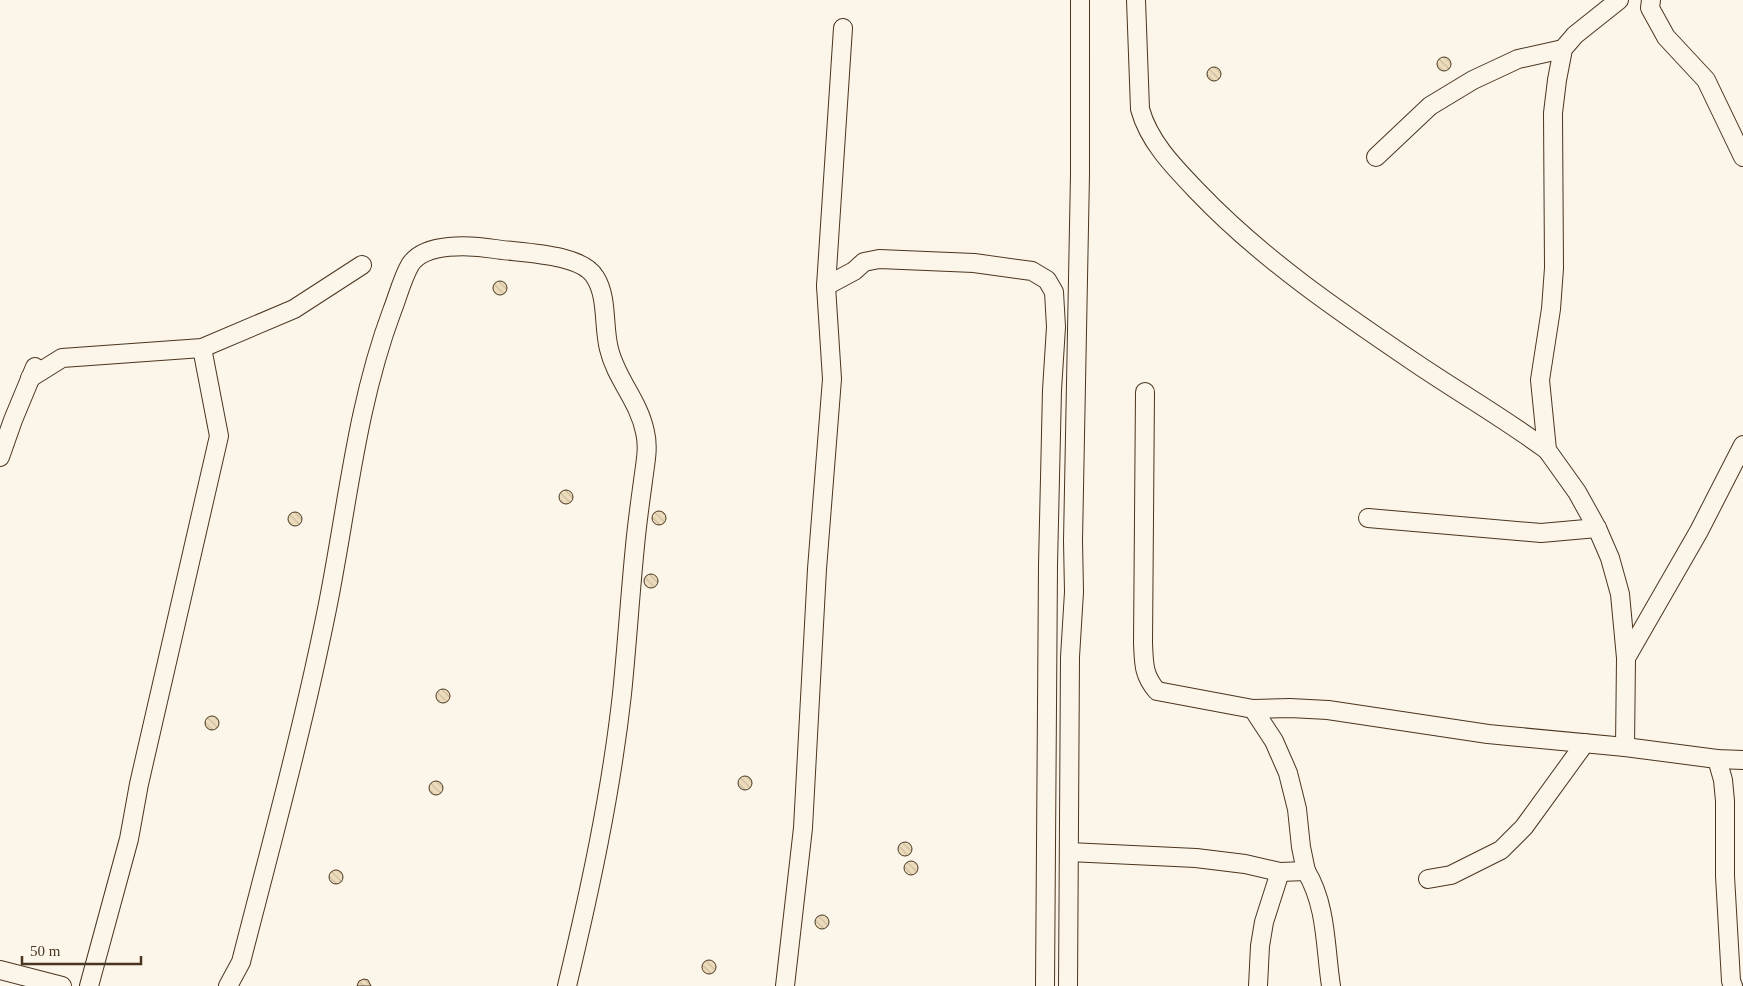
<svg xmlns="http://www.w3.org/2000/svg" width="1743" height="986" font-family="'Times New Roman',serif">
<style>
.building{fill:url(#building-back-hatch);stroke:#4a3520}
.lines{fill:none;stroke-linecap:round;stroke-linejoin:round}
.minor-casing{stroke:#4a3520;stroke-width:20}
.minor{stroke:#fbf6e9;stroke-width:18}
</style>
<defs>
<pattern id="building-back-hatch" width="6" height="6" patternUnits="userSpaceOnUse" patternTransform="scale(1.25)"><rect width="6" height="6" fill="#ecdcbc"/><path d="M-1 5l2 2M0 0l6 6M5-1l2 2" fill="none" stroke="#ccbda1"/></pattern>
</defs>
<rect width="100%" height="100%" fill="#fbf6e9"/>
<g class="building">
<circle cx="1444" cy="64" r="7"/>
<circle cx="1214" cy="74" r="7"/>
<circle cx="500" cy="288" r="7"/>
<circle cx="566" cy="497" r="7"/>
<circle cx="659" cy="518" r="7"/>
<circle cx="295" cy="519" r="7"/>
<circle cx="651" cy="581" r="7"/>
<circle cx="443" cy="696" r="7"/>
<circle cx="212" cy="723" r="7"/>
<circle cx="745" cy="783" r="7"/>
<circle cx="436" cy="788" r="7"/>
<circle cx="905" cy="849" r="7"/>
<circle cx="911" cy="868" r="7"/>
<circle cx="336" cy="877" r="7"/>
<circle cx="822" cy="922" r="7"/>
<circle cx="709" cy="967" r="7"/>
<polygon points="364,979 368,980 371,986 357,986 359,981"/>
</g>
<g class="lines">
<defs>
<g id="minor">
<path d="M1136,0L1140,109C1149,142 1174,167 1198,192C1262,259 1340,312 1417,364C1460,393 1505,419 1547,450"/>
<polyline points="1651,0 1650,8 1666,37 1706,80 1743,157"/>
<polyline points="1376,157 1430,106 1473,80 1518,59 1563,49"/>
<polyline points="826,286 843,28"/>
<polyline points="30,378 62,358 202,348 294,309 362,265"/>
<path d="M1145,392L1143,643C1144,663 1143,675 1157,691L1253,709L1290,708L1328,710L1488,734L1625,747L1626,658L1620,594L1610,558L1597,528L1577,492L1547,450L1540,380L1551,309L1554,268L1553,113L1557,80L1563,49L1575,35L1619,0"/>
<polyline points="0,457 13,420 35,367"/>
<polyline points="1368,518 1541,533 1597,528"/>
<polyline points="1626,658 1699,531 1743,445"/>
<polyline points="1253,709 1274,741 1288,773 1297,809 1301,847 1306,871"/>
<polyline points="1625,747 1717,759 1743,760"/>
<polyline points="1717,759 1723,780 1725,801 1725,876 1731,981 1733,986"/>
<path d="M1069,852L1196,858L1245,864L1280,872L1306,871C1327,906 1325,947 1331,986"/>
<polyline points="1428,879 1451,875 1501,850 1524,827 1585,743"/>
<polyline points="0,970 62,986"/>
<polyline points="89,986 129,839 139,784 219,436 202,348"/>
<path d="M228,986L241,962C271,845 303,728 327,609C347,510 356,407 392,311C398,296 402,279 410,265C424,242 471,245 495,249C520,253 581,253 595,277C608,297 603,326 609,349C616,379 639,401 645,432C649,448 645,464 643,481C640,503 637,524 635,546C630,596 627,645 622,694C611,793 590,890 567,986"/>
<polyline points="785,986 803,828 817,569 832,379 826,286 854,271 864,262 879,259 974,263 1032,271 1047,280 1054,292 1056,327 1052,390 1048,565 1045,986"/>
<polyline points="1068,986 1070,657 1074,592 1073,541 1080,174 1080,0"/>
<polyline points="1258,986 1260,946 1264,922 1280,872"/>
</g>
</defs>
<use href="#minor" class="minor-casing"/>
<use href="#minor" class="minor"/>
</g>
<path d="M22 956v8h119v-8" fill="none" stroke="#4a3520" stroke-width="2.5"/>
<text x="30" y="956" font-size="15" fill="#4a3520" stroke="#fbf6e9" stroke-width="4" paint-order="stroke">50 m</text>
</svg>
